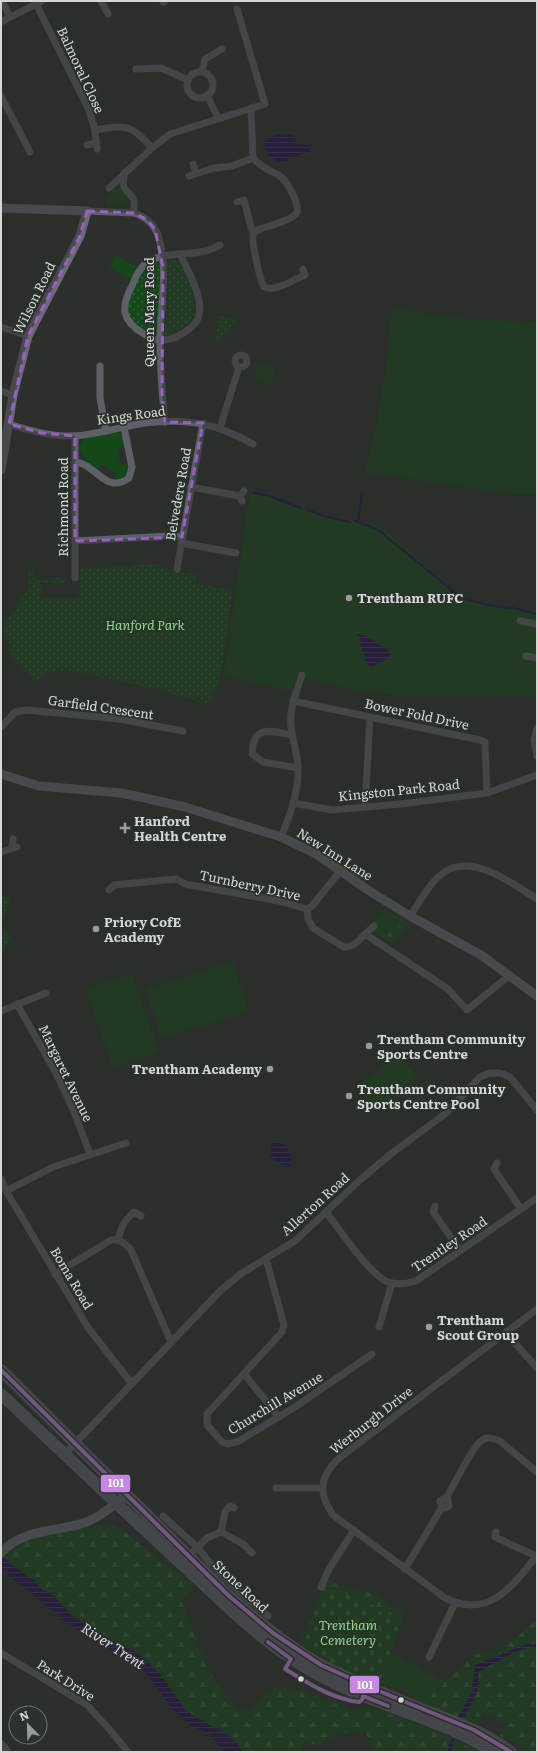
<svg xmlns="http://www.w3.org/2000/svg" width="538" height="1753" font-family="Literata,serif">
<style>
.grass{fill:#134918}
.forest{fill:url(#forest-firs)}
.cemetery{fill:url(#cemetery-stones)}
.park{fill:url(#park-dots)}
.water{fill:url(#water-rules)}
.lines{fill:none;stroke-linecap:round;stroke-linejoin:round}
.stream{stroke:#240e4f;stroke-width:2}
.street{stroke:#5f5f68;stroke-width:7}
.secondary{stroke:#6a6975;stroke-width:9}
.highway{stroke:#63646d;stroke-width:12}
.bus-1-casing{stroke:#2b312b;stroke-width:7}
.bus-1{stroke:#c787e3;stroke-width:4}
.marked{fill:none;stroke:#9660c5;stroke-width:3;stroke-dasharray:8 5;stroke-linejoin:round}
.poi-dot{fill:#999d99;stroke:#2b312b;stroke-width:1.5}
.bus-dot{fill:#d4d8d4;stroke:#2b312b;stroke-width:1.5}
.labels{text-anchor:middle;stroke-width:3.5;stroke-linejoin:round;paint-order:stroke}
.street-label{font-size:13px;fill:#d4d8d4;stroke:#2b312b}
.poi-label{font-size:13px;font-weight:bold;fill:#d4d8d4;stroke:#2b312b;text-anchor:start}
.park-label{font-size:13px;font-style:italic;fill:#85dd86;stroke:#2b312b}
.water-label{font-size:14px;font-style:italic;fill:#dad8ee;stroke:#2b312b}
.line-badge{stroke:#2b312b;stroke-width:1.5}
.badge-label{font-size:11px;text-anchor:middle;font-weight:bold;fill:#fff}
</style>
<defs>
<pattern id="forest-firs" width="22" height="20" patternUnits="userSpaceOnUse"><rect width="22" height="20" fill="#134918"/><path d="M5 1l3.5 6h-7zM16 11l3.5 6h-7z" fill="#346239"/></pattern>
<pattern id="cemetery-stones" width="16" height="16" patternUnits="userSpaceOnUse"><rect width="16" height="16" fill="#134918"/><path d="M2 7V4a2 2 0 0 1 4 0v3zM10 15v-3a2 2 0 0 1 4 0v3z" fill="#346239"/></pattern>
<pattern id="park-dots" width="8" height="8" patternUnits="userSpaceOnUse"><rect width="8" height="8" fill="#134918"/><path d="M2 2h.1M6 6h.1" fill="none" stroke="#346239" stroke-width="1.8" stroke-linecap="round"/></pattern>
<pattern id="water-rules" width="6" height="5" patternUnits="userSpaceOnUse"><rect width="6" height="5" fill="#240e4f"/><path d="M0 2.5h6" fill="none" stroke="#433067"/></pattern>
</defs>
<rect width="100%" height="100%" fill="#2c302c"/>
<g class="grass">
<polygon points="119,182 122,190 130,198 129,205 125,207 107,206 105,198"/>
<polygon points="115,256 137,267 131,279 110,267"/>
<polygon points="392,308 471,320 537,322 537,494 513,494 365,472 377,424 385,376"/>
<polygon points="275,365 271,385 254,379 258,367"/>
<polygon points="118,432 122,435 125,444 123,447 117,449 120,465 126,464 129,466 126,477 116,480 115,478 116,473 101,464 96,469 83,457 79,446 84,438"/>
<polygon points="254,491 333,518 374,524 391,536 432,572 452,593 478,604 508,609 509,606 537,614 537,695 402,696 349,689 297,676 291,691 227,677 224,674 250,494"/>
<polygon points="384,909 408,923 394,945 372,931 371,924"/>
<polygon points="233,962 248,1012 161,1038 146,989"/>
<polygon points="131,973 159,1052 113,1068 86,989"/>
<polygon points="400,1055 417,1078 373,1110 356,1087"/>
<path d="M390,1653L445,1682L422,1702C413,1697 406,1690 396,1687C390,1685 385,1686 379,1685Z"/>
</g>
<g class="forest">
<polygon points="396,924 405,928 395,943 388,939 386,933 389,928"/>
<path d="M105,1525L119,1527L195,1587L181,1600L198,1646L213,1678L239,1711L245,1708L251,1713L266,1691C296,1683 325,1699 352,1711L367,1705L445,1735L451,1738L447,1752H374L366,1733L356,1731L336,1735L317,1745L303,1742L302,1752H243L225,1732L211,1726L188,1712L160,1674L144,1658L131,1649L113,1641L81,1621L74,1618L54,1596L42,1589L34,1580L28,1577L3,1557C11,1551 19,1543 28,1540C51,1531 80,1529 105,1525Z"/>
<polygon points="327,1580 341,1586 371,1593 404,1612 402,1620 374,1609 375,1606 325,1585"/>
<path d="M537,1620V1644C513,1645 494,1659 474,1671L472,1692L458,1717L422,1702L475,1655L503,1648Z"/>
<polygon points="537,1647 537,1680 534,1683 537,1685 537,1752 535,1752 500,1736 507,1724 482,1713 476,1725 463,1719 479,1684 477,1674 479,1671 516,1652 528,1648"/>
<polygon points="455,1740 482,1752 452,1752"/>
</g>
<polygon class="cemetery" points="325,1585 375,1606 374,1609 402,1620 379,1685 336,1666 305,1648 302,1639"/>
<g class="park">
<path d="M172,258C188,264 194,292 196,308C195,324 180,329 168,336L162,333L166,263L167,259Z"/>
<path d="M159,263L161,284L157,333L153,335C144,330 131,324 128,312C126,302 139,273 147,267C151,264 155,263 159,263Z"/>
<polygon points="219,316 237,319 218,340 216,338"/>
<path d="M156,564L171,571L197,574L196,584L233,590L221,675L218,686L207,704L157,689L87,674C72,668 59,671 44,673L37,682L19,663L15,662L14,659L10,656C10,654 11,650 10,647C9,641 4,638 4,632C5,617 19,608 22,594L25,595L28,588L29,568H34V579L66,578V583H41V598H79L80,569Z"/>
<polygon points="1,895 11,899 1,924"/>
<polygon points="1,930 11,934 4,951 1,950"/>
</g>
<g class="water">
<polygon points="278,134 292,135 299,144 310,146 310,152 290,158 283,164 268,156 265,145 268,139"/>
<polygon points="357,634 368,636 390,652 390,657 373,667 367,665"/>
<path d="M276,1142L284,1144C290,1152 295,1158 290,1167L279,1164L271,1157V1145Z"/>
<polygon points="1,1555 28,1577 34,1580 42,1589 54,1596 74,1618 81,1621 113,1641 131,1649 144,1658 160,1674 188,1712 211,1726 225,1732 238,1744 243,1752 224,1752 214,1739 207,1733 191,1726 174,1711 144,1671 130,1660 92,1639 66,1622 1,1569"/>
<polygon points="525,1644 537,1644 537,1647 528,1648 516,1652 479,1671 477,1693 463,1719 452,1748 452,1752 447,1752 458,1717 472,1692 475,1665"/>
</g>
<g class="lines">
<g class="stream">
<polyline points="254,493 269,496 301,508"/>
<polyline points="308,510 324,516 350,522"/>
<polyline points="355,521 377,529 460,597 492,606 513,608 537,614"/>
<polyline points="358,522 362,493"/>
</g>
<g class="street">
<polyline points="2,1 10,17"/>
<polyline points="101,1 108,14"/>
<polyline points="163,2 165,1"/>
<polyline points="36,4 88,108 95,130 97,149"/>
<polyline points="1,22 42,1"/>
<polyline points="136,69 161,68 188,80"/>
<polyline points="202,72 205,59 222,49"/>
<circle cx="200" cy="85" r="13"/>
<polyline points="207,95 218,118"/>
<polyline points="1,96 30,152"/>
<path d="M251,108L253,158C257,162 261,166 265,168C270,172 277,173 281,177C288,183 303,209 295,215C287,222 268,226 257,230L254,233"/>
<path d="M95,130C126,125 131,124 152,148"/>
<polyline points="87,145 96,143"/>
<polyline points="193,164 196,173"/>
<path d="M125,172C121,188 124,188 134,199V213"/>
<polyline points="189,176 214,168 232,166 253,158"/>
<polyline points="109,188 152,148 170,134 265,104 237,9"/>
<path d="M237,202L244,200L251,227L254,233C250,238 260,280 264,287C276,292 293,280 305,275L303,269"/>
<path d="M87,211L134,213C147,217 155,225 159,238C168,268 161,308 160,339C160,367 162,394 165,422"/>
<path d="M180,254C188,272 203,295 199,315C197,328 173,341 161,340C154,340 149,337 144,334C122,321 120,308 132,286C135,279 138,270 144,265C166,247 195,260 220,245"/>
<polyline points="1,327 28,336"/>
<circle cx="241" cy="361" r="6"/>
<polyline points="100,366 100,398 106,431"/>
<polyline points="1,391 13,395"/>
<path d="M9,424C30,431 53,437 75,436C98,434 121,427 144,423C187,418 216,423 253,444"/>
<polyline points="220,428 239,367"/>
<path d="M76,462C96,464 106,495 129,478L132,467L124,428"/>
<polyline points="191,487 240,496"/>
<polyline points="242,501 240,496 244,491"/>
<polyline points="75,541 171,536 182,537"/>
<polyline points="181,543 236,553"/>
<polyline points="177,569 203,423"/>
<polyline points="75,578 75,436"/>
<polyline points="520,621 537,624"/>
<polyline points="526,656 537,658"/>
<polyline points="293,701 480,740 485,742 487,793"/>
<polyline points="1,727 15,712 27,710 119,719 183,731"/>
<polyline points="537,728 534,740 537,756"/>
<path d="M292,735C271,731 253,724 252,754L263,762L298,768"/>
<polyline points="293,803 332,810 401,804 487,793 537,775"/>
<polyline points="365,807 370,717"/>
<path d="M281,837C290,815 299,792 298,768C298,754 292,740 291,726C289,708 297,691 302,675"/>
<polyline points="12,848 13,839"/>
<polyline points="1,852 17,847"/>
<polyline points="109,890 114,885 176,879 185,884 279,901 307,909 312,906 341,870"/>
<path d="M307,909L308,919L313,928L344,947C353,948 359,940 365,934L448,989L467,1010L510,975"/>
<path d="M410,916C420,902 429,883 443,873C472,852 513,884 537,899"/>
<polyline points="365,934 374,926"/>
<polyline points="17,1004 56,1073 73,1109 90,1154"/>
<polyline points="1,1011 46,993"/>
<polyline points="497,1163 494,1169 521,1209"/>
<polyline points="1,1179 6,1191 89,1329 132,1384"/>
<polyline points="6,1191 53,1167 126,1143"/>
<polyline points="435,1206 433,1212 460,1250"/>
<path d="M326,1212C340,1230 365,1268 384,1280C394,1286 406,1284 416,1281L537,1198"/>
<path d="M118,1240C121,1227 124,1221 134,1212L141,1216"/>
<polyline points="266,1259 284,1325 282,1332 207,1414 207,1425 222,1442 228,1444 239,1441 295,1407 372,1354"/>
<path d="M55,1274L111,1240C120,1239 125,1243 131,1250L171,1342"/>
<path d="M537,1309L338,1459C319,1478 318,1493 333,1515L445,1598C489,1620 513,1586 537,1555"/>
<polyline points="379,1327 392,1283"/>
<polyline points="506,1333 537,1368"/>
<polyline points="245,1375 279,1417"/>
<polyline points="65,1454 220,1291 242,1273 295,1241 361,1179 392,1153 445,1114 480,1077 489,1073 500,1073 510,1077 537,1110"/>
<polyline points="276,1488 322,1488"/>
<path d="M446,1499C453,1487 471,1449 480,1442C486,1436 493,1438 500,1441L537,1472"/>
<polyline points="163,1516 198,1548 209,1562 244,1596 268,1616"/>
<polyline points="221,1532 225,1512 230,1506 234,1508"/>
<polyline points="496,1532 495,1537 536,1556"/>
<polyline points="189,1556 207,1538 221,1532 243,1544 252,1553"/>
<polyline points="405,1569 442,1507 440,1501 445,1498 448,1500 449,1506 445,1508 442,1507"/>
<polyline points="321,1587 329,1569 354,1530"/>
<polyline points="1,1653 87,1705 110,1730 128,1752"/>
<polyline points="429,1657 455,1603"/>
<polyline points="1,1743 8,1752"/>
</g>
<g class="secondary">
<polyline points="1,208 87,211 80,236 28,336 13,395 1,470"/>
<polyline points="1,774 39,786 121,793 145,798 185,807 281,837 316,854 371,892 410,916 481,955 537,996"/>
<path d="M1,1553C23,1527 60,1533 89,1521C104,1515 114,1504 127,1495"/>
</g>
<g class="highway">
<path d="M1,1370L229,1596C258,1622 287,1646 321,1665C349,1679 378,1691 407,1703C442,1718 481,1729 511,1752"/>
<path d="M1,1394C62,1452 124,1511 186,1568C224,1603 261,1641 305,1667C364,1704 435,1715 494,1752"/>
</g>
<defs>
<g id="bus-1">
<polyline points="1,1370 229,1596 273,1633 321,1665 374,1689 474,1730 511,1752"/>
<path d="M268,1642L291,1659L285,1669C308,1683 332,1699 359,1702L362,1700L363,1696L388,1706"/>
</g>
</defs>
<use href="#bus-1" class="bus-1-casing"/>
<use href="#bus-1" class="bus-1"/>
</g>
<path d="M0 0H538V1753H0ZM87,211L134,213L146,219L155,229L163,267L162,394L165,422L203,423L182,537L75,541V436L42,433L9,424L28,336L80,236Z" fill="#2c302c" fill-opacity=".55" fill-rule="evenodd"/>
<path class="marked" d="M87,211L134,213L146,219L155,229L163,267L162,394L165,422L203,423L182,537L75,541V436L42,433L9,424L28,336L80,236Z"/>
<g class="poi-dot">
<circle cx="349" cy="598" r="4"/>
<path d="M123 822h4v4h4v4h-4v4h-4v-4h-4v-4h4z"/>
<circle cx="96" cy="929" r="4"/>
<circle cx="369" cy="1046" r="4"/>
<circle cx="270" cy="1069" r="4"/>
<circle cx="349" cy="1096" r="4"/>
<circle cx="429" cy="1327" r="4"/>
</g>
<g class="bus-dot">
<circle cx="301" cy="1679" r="3.5"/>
<circle cx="401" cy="1700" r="3.5"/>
</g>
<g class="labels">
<g class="street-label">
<text transform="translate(81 70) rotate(65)" y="5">Balmoral Close</text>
<text transform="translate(34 298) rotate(-64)" y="5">Wilson Road</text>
<text transform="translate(149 312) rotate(-90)" y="5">Queen Mary Road</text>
<text transform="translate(131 415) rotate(-8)" y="5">Kings Road</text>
<text transform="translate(178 494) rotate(-80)" y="5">Belvedere Road</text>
<text transform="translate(63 507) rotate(-90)" y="5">Richmond Road</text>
<text transform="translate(101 707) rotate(8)" y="5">Garfield Crescent</text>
<text transform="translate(417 714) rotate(12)" y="5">Bower Fold Drive</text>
<text transform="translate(399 790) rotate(-6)" y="5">Kingston Park Road</text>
<text transform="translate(335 854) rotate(32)" y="5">New Inn Lane</text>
<text transform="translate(250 885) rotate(12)" y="5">Turnberry Drive</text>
<text transform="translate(66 1073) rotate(64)" y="5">Margaret Avenue</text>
<text transform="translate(315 1204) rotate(-42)" y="5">Allerton Road</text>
<text transform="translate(449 1244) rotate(-34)" y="5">Trentley Road</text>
<text transform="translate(72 1278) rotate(59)" y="5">Boma Road</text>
<text transform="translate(275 1403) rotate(-31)" y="5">Churchill Avenue</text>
<text transform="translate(371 1420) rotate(-38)" y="5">Werburgh Drive</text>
<text transform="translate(241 1586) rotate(43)" y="5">Stone Road</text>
<text transform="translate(66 1680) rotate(32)" y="5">Park Drive</text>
</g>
<g class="poi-label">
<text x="357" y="603">Trentham RUFC</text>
<text x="134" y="826">Hanford<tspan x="134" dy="15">Health Centre</tspan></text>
<text x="104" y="927">Priory CofE<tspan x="104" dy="15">Academy</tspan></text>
<text x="377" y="1044">Trentham Community<tspan x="377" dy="15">Sports Centre</tspan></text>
<text x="262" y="1074" text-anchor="end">Trentham Academy</text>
<text x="357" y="1094">Trentham Community<tspan x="357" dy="15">Sports Centre Pool</tspan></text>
<text x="437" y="1325">Trentham<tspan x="437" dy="15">Scout Group</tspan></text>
</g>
<g class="park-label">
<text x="145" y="630">Hanford Park</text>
<text x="348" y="1630">Trentham<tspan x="348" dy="15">Cemetery</tspan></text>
</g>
<g class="water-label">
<text transform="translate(113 1646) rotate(33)" y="5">River Trent</text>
</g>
</g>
<g class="line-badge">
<rect x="100" y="1474" width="31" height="19" rx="4" fill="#c787e3"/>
<rect x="349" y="1675" width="31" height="19" rx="4" fill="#c787e3"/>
</g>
<g class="badge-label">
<text x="116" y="1487">101</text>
<text x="365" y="1689">101</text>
</g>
<rect width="538" height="1753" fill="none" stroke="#d4d8d4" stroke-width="4"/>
<g transform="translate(28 1725) rotate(337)"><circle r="19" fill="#2b312b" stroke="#6f746f"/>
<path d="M0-3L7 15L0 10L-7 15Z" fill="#999d99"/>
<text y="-6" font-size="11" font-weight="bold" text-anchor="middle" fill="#d4d8d4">N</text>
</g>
</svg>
